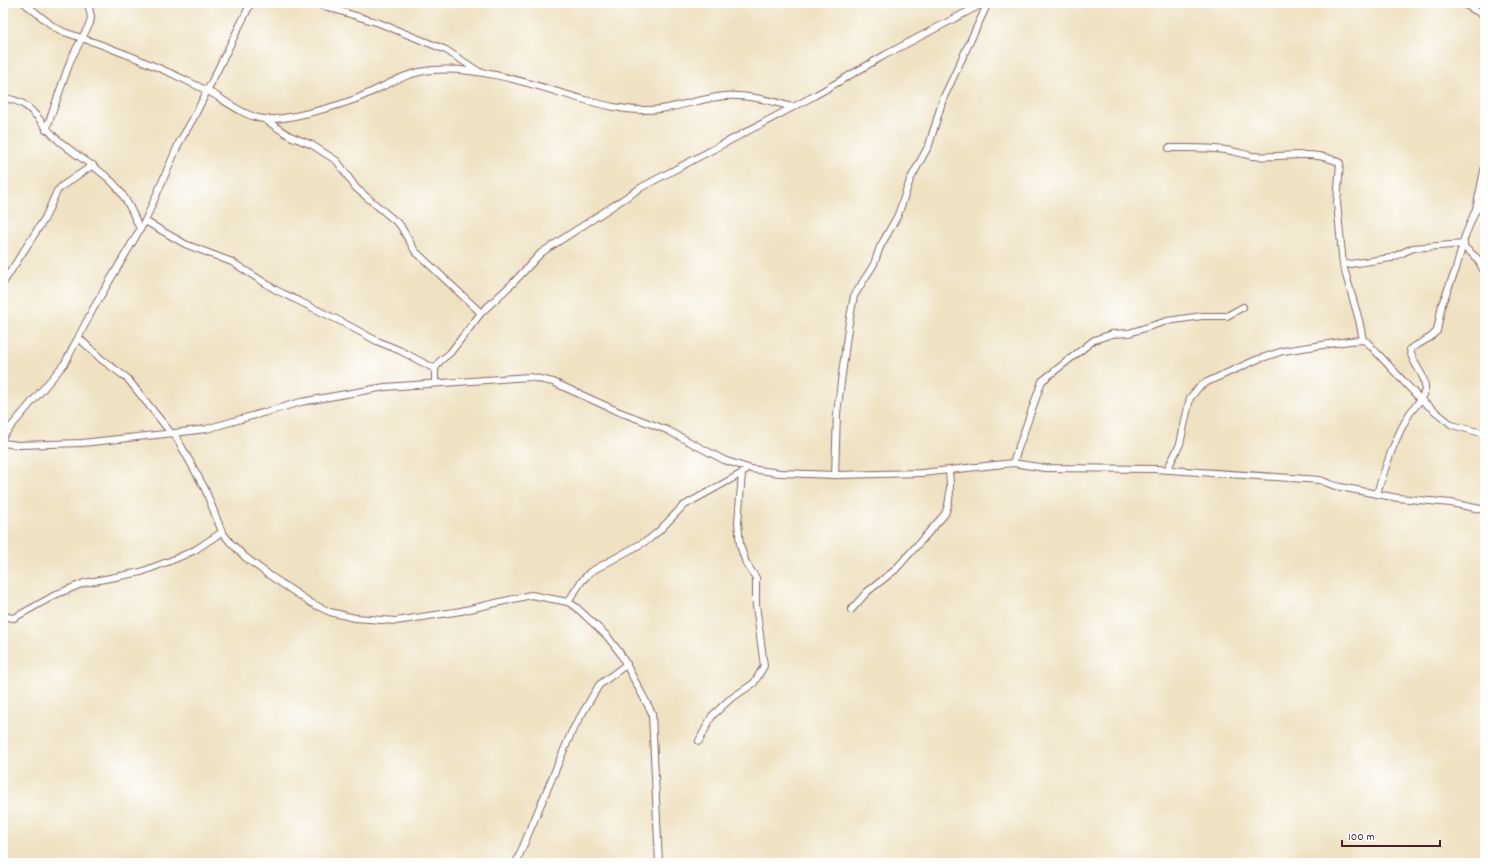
<svg xmlns="http://www.w3.org/2000/svg" width="1488" height="866" font-family="Dekko,sans-serif">
<style>
.lines{fill:none;stroke-linecap:round;stroke-linejoin:round}
.minor-casing{stroke:#846360;stroke-width:8}
.minor{stroke:#fff;stroke-width:6}
</style>
<rect width="100%" height="100%" fill="#fff"/>
<filter id="ink" filterUnits="userSpaceOnUse"><feTurbulence type="fractalNoise" baseFrequency=".025" numOctaves="2"/><feDisplacementMap in="SourceGraphic" scale="8" xChannelSelector="R" yChannelSelector="G"/><feConvolveMatrix kernelMatrix="1 2 1 2 8 2 1 2 1" color-interpolation-filters="sRGB"/></filter>
<filter id="wash" filterUnits="userSpaceOnUse"><feTurbulence type="fractalNoise" baseFrequency=".012" numOctaves="4" result="noise"/><feDisplacementMap in="SourceGraphic" scale="16" xChannelSelector="R" yChannelSelector="G"/><feGaussianBlur stdDeviation="0.9" result="paint"/><feColorMatrix in="noise" values="0 0 0 0 0 0 0 0 0 0 0 0 0 0 0 0 0 1.4 0 .05"/><feComposite in="paint" operator="in"/></filter>
<g filter="url(#wash)">
<rect width="100%" height="100%" fill="#efe2c2"/>
</g>
<g filter="url(#ink)">
<g class="lines">
<defs>
<g id="minor">
<path d="M24,3L54,27L64,32C111,47 162,68 206,90C224,99 244,117 264,119C284,121 330,108 350,101C379,91 400,73 432,70C484,66 536,86 585,100C604,105 623,110 642,110C667,111 692,101 717,97C742,93 769,100 792,107"/>
<polyline points="314,3 379,23 446,50 478,71"/>
<polyline points="1462,3 1485,16"/>
<path d="M3,98C33,101 37,121 57,139C72,153 92,164 108,178C124,192 132,211 140,229"/>
<polyline points="264,119 290,136 312,145 337,161 356,188 400,225 415,251 481,313"/>
<polyline points="46,130 71,59 90,23 91,17 88,3"/>
<path d="M1169,148C1187,148 1206,147 1225,150C1234,151 1243,154 1252,156C1280,159 1313,148 1340,163L1337,203L1343,265L1359,320L1363,340"/>
<polyline points="1476,209 1485,210"/>
<polyline points="145,221 185,244 232,262 276,290 342,322 377,341 401,351 435,369"/>
<polyline points="1463,246 1477,258 1485,273"/>
<polyline points="1343,265 1391,258 1413,248 1464,244"/>
<polyline points="3,283 45,218 57,191 62,186 93,165"/>
<polyline points="79,338 101,359 127,378 171,433"/>
<polyline points="435,382 435,369 440,361 450,353 481,313 513,283 541,253 642,187 814,96 885,55 984,3"/>
<polyline points="174,433 205,489 222,532 230,542 245,557 269,575 311,603 330,612 355,618 396,621 461,611 531,595 568,602 576,607 607,636 620,653 652,713 659,863"/>
<polyline points="3,436 65,363 93,309 145,221 179,143 193,119 251,3"/>
<polyline points="3,443 18,445 82,443 174,433 206,429 301,402 385,387 530,377 553,382 617,411 667,430 724,460 751,469 780,473 835,475 922,473 1013,463 1045,468 1155,469 1320,480 1335,486 1398,498 1451,503 1485,510"/>
<polyline points="1013,463 1042,381 1094,340 1112,334 1129,333 1167,321 1202,316 1227,316 1243,307"/>
<polyline points="1167,470 1180,444 1190,398 1199,387 1207,382 1256,360 1283,351 1349,341 1363,340 1367,342 1420,399 1452,425 1485,434"/>
<polyline points="835,475 837,413 848,328 854,296 874,264 880,247 898,215 910,180 929,145 943,99 988,3"/>
<path d="M1377,493C1386,466 1395,437 1410,413C1415,406 1424,398 1425,389C1426,373 1411,364 1410,349L1431,337L1437,331L1442,304L1456,269L1465,236L1476,209L1485,166"/>
<polyline points="568,602 581,582 590,572 648,540 659,531 683,506 744,472"/>
<path d="M851,610L867,592L895,570L945,514C951,500 951,487 949,472"/>
<polyline points="3,613 7,617 14,618 57,594 84,583 141,572 175,559 195,550 222,532"/>
<polyline points="699,741 712,716 729,700 754,683 764,666 756,605 756,578 746,563 740,545 738,522 742,473"/>
<polyline points="516,863 572,731 599,685 627,664"/>
</g>
</defs>
<use href="#minor" class="minor-casing"/>
<use href="#minor" class="minor"/>
</g>
</g>
<rect width="1488" height="866" fill="none" stroke="#fff" stroke-width="16"/>
<path d="M1342 840v6h98v-6" fill="none" stroke="#4a1f2b" stroke-width="2"/>
<text x="1348" y="840" font-size="12" fill="#4a1f2b" stroke="#ffffff" stroke-width="3" paint-order="stroke">100 m</text>
</svg>
